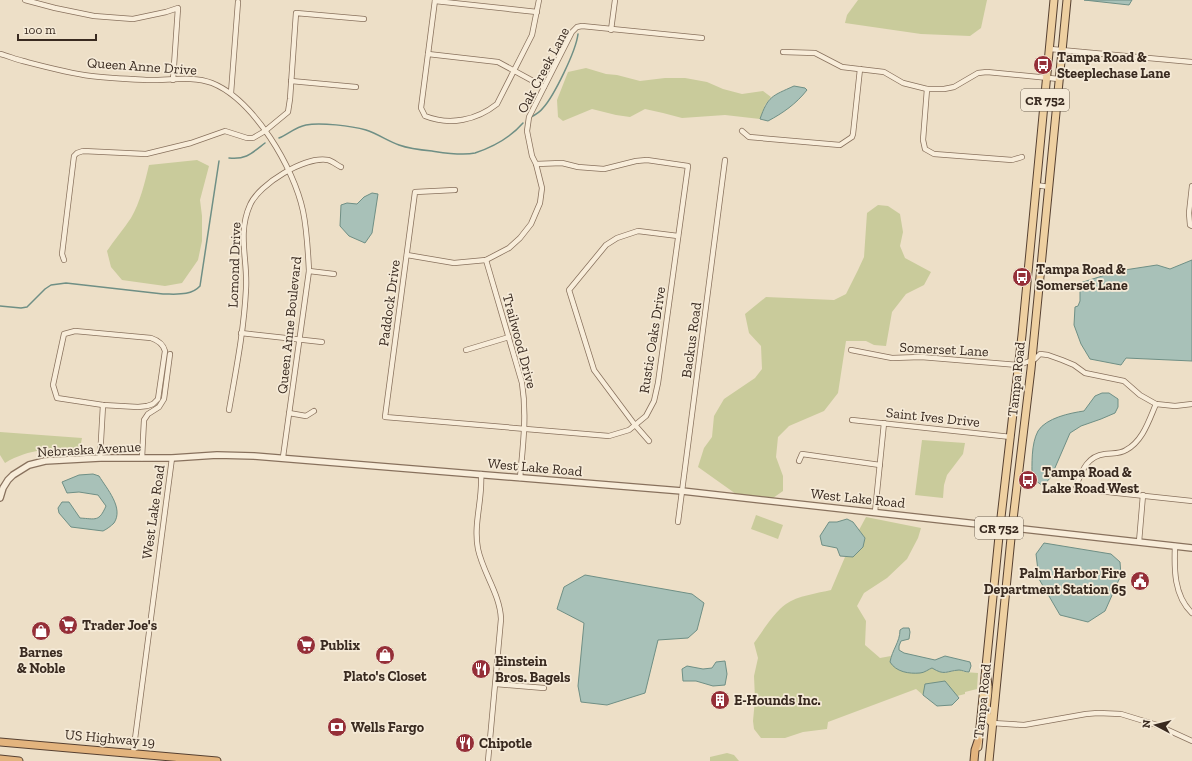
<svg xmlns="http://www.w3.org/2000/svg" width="1192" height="761" font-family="'Zilla Slab',serif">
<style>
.green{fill:#c9cb9b}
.water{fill:#a8c1b8;stroke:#6f8f85}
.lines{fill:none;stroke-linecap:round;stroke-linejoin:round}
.stream{stroke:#6f8f85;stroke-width:1.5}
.minor-casing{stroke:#88715d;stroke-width:6}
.tertiary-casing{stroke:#88715d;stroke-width:8}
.primary-casing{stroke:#564031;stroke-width:9}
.trunk-casing{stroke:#564031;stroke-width:9}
.minor{stroke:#f8edda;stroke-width:4.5}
.tertiary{stroke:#f8edda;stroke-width:5.5}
.primary{stroke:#eed0a1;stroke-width:7}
.trunk{stroke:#e3b47e;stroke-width:7}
.labels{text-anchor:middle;stroke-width:3.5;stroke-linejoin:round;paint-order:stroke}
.shield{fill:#f5ead7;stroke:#716457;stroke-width:1}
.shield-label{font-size:13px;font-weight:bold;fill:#392a20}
.poi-label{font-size:14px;font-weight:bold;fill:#392a20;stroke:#f5ead7;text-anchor:start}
.street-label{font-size:14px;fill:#392a20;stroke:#f5ead7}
</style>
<rect width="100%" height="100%" fill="#eddfc7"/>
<g class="green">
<polygon points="858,0 987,0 981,28 970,36 921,34 845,23 847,15"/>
<polygon points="586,68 606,74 617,75 640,81 665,78 685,78 707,82 723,89 742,94 763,91 771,97 765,105 760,119 725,115 682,118 663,113 645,109 630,117 616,115 592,109 563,121 558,117 557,100 568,72"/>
<path d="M197,160L209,166L200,200L202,216V241L198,260L182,283L165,286L122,280L111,267L107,251C114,240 123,230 131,218C140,203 145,182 149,165Z"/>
<polygon points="878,205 888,206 900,214 903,232 900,246 905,258 931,272 924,285 906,294 892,312 886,346 874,345 866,341 846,341 838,393 824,411 789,426 778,437 776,457 783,476 783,491 773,498 736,494 698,467 704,448 712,437 714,416 724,399 755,378 762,369 761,346 749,333 745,314 766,297 834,300 846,294 858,270 864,257 867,213"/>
<path d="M0,432L82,438L80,448C52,449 30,448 5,463L0,455Z"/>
<polygon points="922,440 965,443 963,454 947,475 944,485 943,498 915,495"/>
<polygon points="756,515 783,525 778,539 751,529"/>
<path d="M866,517L921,528L918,538L907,559L887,578L864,593L857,606L866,621L865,645L880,658L891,656L890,662L928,670L932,668C943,675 948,673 960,669L964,672L978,673L977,689L965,692V694L957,696L952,691L936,683L926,684L923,695L916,689L828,722L827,729L803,732L785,738H761L754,729L753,721L755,699L754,676L758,658L754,643C762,632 775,611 786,604C797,596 818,593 831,590L845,557H853L865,538L859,530Z"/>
<polygon points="727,753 734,755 739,761 710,761 710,757"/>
</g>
<g class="water">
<polygon points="1084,0 1132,0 1129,5"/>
<path d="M794,86L805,88L807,90C796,104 783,113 768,121L760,119C768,96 772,96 794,86Z"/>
<polygon points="372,193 378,194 372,233 365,243 349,236 340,226 341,205 347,203 357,204 364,197"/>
<polygon points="1192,260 1192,361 1126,358 1121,365 1090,359 1081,344 1074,325 1075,307 1078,306 1080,301 1080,283 1118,271 1157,265 1170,269"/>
<path d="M1102,393H1109L1118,399V407L1115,413L1101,419L1081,426L1070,433L1051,477L1043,486L1032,478C1032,464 1031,444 1038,431C1046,418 1070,413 1084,411L1095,396Z"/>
<path d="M93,474L99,476C107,489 124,508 114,523C111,526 107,529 103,531L71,527L59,513L58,508L62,502H69L80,518C96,519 99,522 106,506L98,495L79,492L67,493L62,482L79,475Z"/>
<polygon points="847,519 853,522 865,538 863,547 853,557 840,556 837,548 822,545 820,536 829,522 837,522"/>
<polygon points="1044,543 1111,554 1120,562 1121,575 1105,611 1088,622 1060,615 1039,579 1036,554"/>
<polygon points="585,575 692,594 704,603 697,630 688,638 658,640 645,693 607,705 581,702 578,686 584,623 557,609 564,587"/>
<path d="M903,628H909L910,632L909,639L901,641L899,646V650L904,653L935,660L945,656L970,662L971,666L969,672C965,672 962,670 959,670C946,671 945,676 932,668C929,669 924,673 920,673C909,674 896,672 890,662C892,650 900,642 900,630Z"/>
<polygon points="725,661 727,674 725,685 713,686 696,681 683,681 682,669 687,666 703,669 712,668 716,662"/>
<polygon points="945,681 959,698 952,705 937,706 923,695 925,684"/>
</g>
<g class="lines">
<g class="stream">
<path d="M531,117C535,115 540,112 543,108C554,96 576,51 578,34"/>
<path d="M279,138C288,134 296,127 306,125C320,122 352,126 366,130C378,134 388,141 399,145C410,149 421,150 432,151C445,153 462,156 475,153C493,147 510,138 523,123"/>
<path d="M229,158C246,160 252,153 265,143"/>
<path d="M0,306L21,308L27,307L45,289L51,285L66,283L163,294C177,294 191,296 200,286L219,161"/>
</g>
<defs>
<g id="minor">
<polyline points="25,0 55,8 94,16 133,19 166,12 178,8 173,80"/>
<path d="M435,0L421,108L425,116C450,126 477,120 497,104L532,35L539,0"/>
<polyline points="435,1 537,12"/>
<polyline points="611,30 615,0"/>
<polyline points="1050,49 1192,62"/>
<polyline points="783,52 815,53 842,67 884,72 903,83 927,89 944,89 954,87 978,73 987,72 1059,79"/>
<path d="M0,54C8,56 15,59 23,61C46,67 68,73 91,76C109,78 128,79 146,80C167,81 192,75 212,83C254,100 294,168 303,211C307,230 308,251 309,271L283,457"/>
<polyline points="428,54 498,62 544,87"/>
<polyline points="291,81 356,87"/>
<polyline points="927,89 923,140 925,149 934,154 1012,160 1022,157"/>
<polyline points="231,93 238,2"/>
<polyline points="742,131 749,137 840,145 852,137 853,134 860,69"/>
<polyline points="1036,185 1049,187"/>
<polyline points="1192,186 1189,213 1190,225 1192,226"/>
<polyline points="455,190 415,192 385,417 609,436 629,430 646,416 654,401 658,383 688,166 647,160 636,161 604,169 578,167 562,163 536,164"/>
<polyline points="407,255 454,263 486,260 509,248 520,238 531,224 540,203 542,188 536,164 532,156 527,131 529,117 572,32 577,27 582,26 702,38"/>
<polyline points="64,260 62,254 74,156 77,153 83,151 146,154 191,143 225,131 247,138 253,138 265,131 288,112 290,99 296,13 364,19"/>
<path d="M486,260L522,383C527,415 523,445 520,478"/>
<polyline points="309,271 334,274"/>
<path d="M75,331L151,338C157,340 163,343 165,351L158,399L153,404L147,406L138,407L103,405L57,398L53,385L64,334Z"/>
<polyline points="241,333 322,342"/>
<polyline points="466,350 509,337"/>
<polyline points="851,350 892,358 921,357 1019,365 1035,359 1040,354 1048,355 1062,360 1074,365 1085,373 1124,381 1140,395 1156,404 1175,406 1192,404"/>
<path d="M1156,404C1149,420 1143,441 1126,450C1120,454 1113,453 1105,454C1087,456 1082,471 1076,486L1089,490L1192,501"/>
<path d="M229,410C236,370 244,330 246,289C248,260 237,234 250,205C259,184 305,156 328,160C332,161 337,165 341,167"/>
<polyline points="289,413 306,416 314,411"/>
<polyline points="852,420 1011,437"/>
<polyline points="649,441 635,425 594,370 569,290 606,245 617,238 638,231 678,236"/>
<polyline points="100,458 103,405"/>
<polyline points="142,458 144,420 148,414 159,407 164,399 170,354"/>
<polyline points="799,461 802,454 880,465"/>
<path d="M481,474C483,499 473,524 478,549C483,573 500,594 501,619L488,761"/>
<polyline points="875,512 884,423"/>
<polyline points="678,522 725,160"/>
<polyline points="1139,542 1143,495"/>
<path d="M1175,546C1174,569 1174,596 1192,613"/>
<polyline points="496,684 544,688"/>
<polyline points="992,723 1024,725 1086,714 1098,713 1121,714 1157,725 1192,741"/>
<polyline points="133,754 172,458"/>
</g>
<polyline id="tertiary" points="0,498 3,488 8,480 13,475 29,465 45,461 100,458 172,458 217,455 254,456 682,491 1192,548"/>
<g id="primary">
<path d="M987,677C987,680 988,684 988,687C989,699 981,714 992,723"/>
<polyline points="978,747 1000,526 1022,335 1054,0"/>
<polyline points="989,761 1012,528 1031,369 1067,0"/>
</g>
<g id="trunk">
<polyline points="0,742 217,761"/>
<polyline points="0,759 19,761"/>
<polyline points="974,761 975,750 978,741"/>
</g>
</defs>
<use href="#minor" class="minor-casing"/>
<use href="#tertiary" class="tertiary-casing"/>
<use href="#primary" class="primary-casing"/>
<use href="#trunk" class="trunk-casing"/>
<use href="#minor" class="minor"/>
<use href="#tertiary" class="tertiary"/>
<use href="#primary" class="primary"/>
<use href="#trunk" class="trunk"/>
</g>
<defs>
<symbol id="bus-disc" viewBox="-11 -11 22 22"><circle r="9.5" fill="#952f38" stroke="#f5ead7"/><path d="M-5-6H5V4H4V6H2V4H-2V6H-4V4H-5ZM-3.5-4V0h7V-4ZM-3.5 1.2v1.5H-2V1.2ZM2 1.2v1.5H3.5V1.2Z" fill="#fff"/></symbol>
<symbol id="civic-disc" viewBox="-11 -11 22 22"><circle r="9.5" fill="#952f38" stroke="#f5ead7"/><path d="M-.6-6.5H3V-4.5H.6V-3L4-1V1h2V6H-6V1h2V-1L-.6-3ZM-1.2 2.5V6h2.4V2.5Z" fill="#fff"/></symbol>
<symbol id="supermarket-disc" viewBox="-11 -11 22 22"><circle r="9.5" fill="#952f38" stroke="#f5ead7"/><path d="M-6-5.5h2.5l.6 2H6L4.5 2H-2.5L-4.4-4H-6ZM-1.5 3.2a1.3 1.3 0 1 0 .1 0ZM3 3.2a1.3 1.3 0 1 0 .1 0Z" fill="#fff"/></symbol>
<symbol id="shop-disc" viewBox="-11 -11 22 22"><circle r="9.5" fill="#952f38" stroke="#f5ead7"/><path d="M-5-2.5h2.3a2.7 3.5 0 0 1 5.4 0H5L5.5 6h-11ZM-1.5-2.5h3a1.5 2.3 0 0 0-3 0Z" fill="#fff"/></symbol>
<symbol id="restaurant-disc" viewBox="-11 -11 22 22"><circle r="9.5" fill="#952f38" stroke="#f5ead7"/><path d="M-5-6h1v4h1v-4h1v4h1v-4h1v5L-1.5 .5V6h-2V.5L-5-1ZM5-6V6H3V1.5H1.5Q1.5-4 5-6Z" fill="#fff"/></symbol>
<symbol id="building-disc" viewBox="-11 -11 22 22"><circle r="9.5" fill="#952f38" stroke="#f5ead7"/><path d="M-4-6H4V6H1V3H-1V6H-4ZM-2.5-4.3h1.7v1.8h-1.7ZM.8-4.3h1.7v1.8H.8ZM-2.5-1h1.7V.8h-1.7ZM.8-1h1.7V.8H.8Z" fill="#fff"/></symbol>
<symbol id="bank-disc" viewBox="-11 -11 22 22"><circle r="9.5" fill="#952f38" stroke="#f5ead7"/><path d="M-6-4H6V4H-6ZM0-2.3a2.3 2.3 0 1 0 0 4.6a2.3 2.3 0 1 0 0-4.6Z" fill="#fff"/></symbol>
</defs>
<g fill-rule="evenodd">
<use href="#bus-disc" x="1032" y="54" width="22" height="22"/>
<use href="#bus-disc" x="1011" y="266" width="22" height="22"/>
<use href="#bus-disc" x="1017" y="469" width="22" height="22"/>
<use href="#civic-disc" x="1129" y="570" width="22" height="22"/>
<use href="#supermarket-disc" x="57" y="614" width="22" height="22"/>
<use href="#shop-disc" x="30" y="620" width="22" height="22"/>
<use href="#supermarket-disc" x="295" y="634" width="22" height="22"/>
<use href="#shop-disc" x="374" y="644" width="22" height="22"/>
<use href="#restaurant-disc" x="470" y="658" width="22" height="22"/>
<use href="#building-disc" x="709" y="689" width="22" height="22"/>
<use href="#bank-disc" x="326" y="716" width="22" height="22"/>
<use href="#restaurant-disc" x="454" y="732" width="22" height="22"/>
</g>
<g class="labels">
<g class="shield">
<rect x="1021" y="89" width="48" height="22" rx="3"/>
<rect x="975" y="517" width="48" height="22" rx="3"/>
</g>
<g class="shield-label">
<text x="1045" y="105">CR 752</text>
<text x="999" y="533">CR 752</text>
</g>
<g class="poi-label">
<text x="1057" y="62">Tampa Road &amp;<tspan x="1057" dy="16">Steeplechase Lane</tspan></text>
<text x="1036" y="274">Tampa Road &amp;<tspan x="1036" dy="16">Somerset Lane</tspan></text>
<text x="1042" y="477">Tampa Road &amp;<tspan x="1042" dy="16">Lake Road West</tspan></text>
<text x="1126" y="578" text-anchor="end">Palm Harbor Fire<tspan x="1126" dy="16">Department Station 65</tspan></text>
<text x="82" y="630">Trader Joe's</text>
<text x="320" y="650">Publix</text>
<text x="41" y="657" text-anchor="middle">Barnes<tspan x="41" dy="16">&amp; Noble</tspan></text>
<text x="495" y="666">Einstein<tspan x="495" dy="16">Bros. Bagels</tspan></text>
<text x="385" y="681" text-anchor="middle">Plato's Closet</text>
<text x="734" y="705">E-Hounds Inc.</text>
<text x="351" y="732">Wells Fargo</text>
<text x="479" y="748">Chipotle</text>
</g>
<g class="street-label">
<text transform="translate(142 66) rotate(4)" y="5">Queen Anne Drive</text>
<text transform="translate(543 70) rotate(-62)" y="5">Oak Creek Lane</text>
<text transform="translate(234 265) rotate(-88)" y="5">Lomond Drive</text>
<text transform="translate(389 303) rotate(-82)" y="5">Paddock Drive</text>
<text transform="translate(289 325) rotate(-84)" y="5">Queen Anne Boulevard</text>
<text transform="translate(652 340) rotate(-81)" y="5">Rustic Oaks Drive</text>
<text transform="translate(691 340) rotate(-82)" y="5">Backus Road</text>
<text transform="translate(520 341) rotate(75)" y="5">Trailwood Drive</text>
<text transform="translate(944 349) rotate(3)" y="5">Somerset Lane</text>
<text transform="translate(1016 379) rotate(-84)" y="5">Tampa Road</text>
<text transform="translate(933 417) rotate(6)" y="5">Saint Ives Drive</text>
<text transform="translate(89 449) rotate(-3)" y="5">Nebraska Avenue</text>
<text transform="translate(535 467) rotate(5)" y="5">West Lake Road</text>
<text transform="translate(858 498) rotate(6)" y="5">West Lake Road</text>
<text transform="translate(153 512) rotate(-82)" y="5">West Lake Road</text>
<text transform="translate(982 701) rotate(-84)" y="5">Tampa Road</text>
<text transform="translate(110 738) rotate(5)" y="5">US Highway 19</text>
</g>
</g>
<g transform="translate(1156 725) rotate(277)" stroke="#f5ead7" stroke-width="3" paint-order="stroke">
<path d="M0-3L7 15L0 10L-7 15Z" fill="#392a20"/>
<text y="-6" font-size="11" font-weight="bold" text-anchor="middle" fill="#392a20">N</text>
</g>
<path d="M18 34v6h78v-6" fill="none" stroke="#392a20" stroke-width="2"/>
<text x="24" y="34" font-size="12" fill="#392a20" stroke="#f5ead7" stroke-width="3" paint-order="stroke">100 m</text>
</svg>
